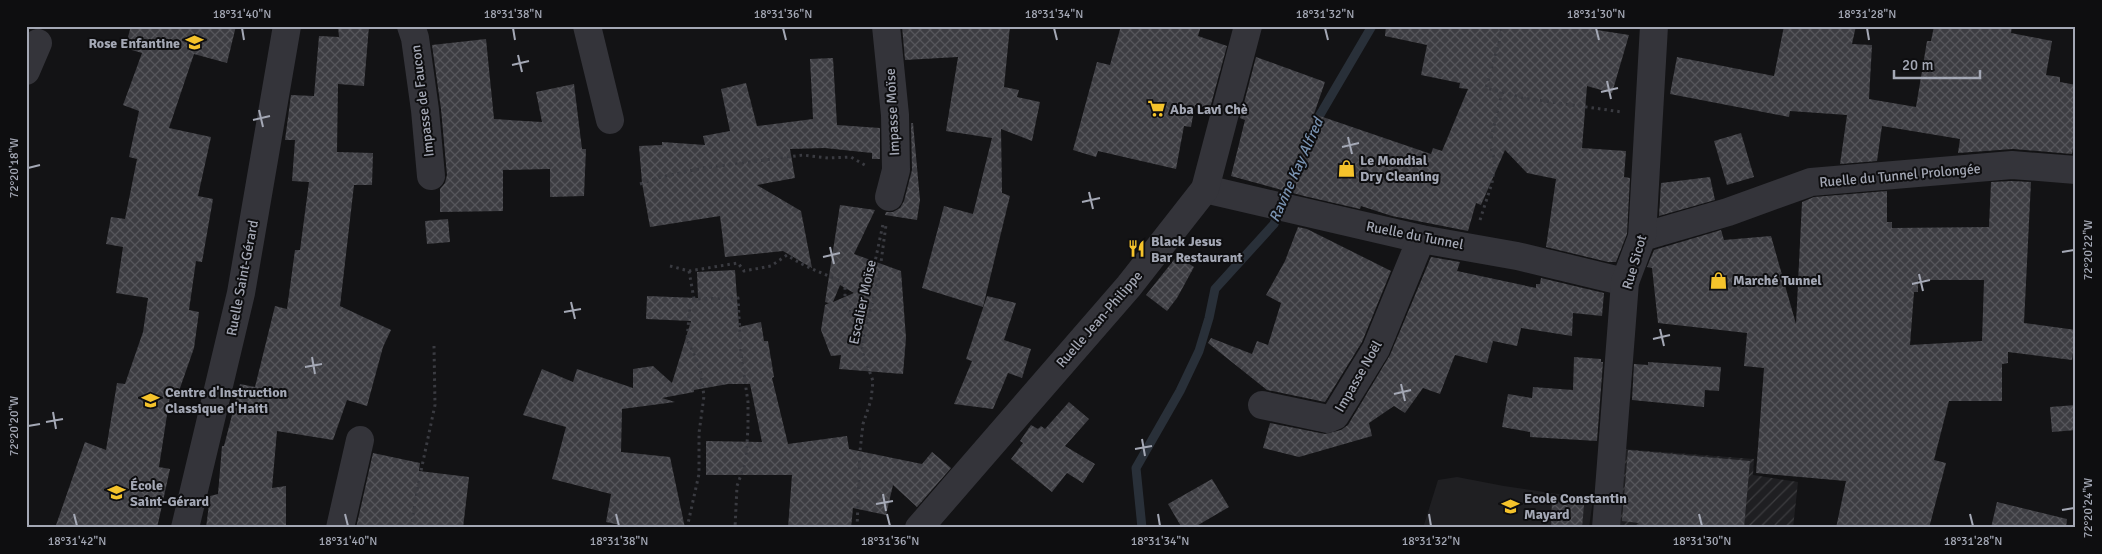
<svg xmlns="http://www.w3.org/2000/svg" width="2102" height="554" font-family="Signika,sans-serif">
<style>
.built{fill:#1f1f22}
.industrial{fill:url(#industrial-furrows)}
.lines{fill:none;stroke-linecap:round;stroke-linejoin:round}
.stream{stroke:#293039;stroke-width:9}
.building{fill:url(#building-cross-hatch);fill-rule:evenodd}
.path{stroke:#3a3b41;stroke-width:3;stroke-dasharray:2.5 4;stroke-linecap:butt}
.street{stroke:#34343a;stroke-width:28}
.ticks{fill:none;stroke:#a4a8b5;stroke-width:2}
.labels{text-anchor:middle;stroke-width:4;stroke-linejoin:round;paint-order:stroke}
.poi-label{font-size:14px;font-weight:bold;fill:#a4a8b5;stroke:#0e0e10;text-anchor:start}
.street-label{font-size:14px;fill:#a4a8b5;stroke:#0e0e10}
.water-label{font-size:15px;font-style:italic;fill:#7a93b2;stroke:#0e0e10}
.neatline{fill:none;stroke:#a4a8b5;stroke-width:2}
.ticks-label{font-size:12px;text-anchor:middle;fill:#a4a8b5}
</style>
<defs>
<pattern id="industrial-furrows" width="10" height="10" patternUnits="userSpaceOnUse" patternTransform="scale(1.25)"><rect width="10" height="10" fill="#1f1f22"/><path d="M-1 1l2-2M0 10L10 0M9 11l2-2" fill="none" stroke="#3d3d40"/></pattern>
<pattern id="building-cross-hatch" width="8" height="8" patternUnits="userSpaceOnUse" patternTransform="scale(1.25)"><rect width="8" height="8" fill="#3d3d42"/><path d="M0 0l8 8M0 8l8-8" fill="none" stroke="#56565b"/></pattern>
</defs>
<rect width="100%" height="100%" fill="#131315"/>
<polygon class="built" points="1457,477 1504,486 1593,499 1589,528 1423,528 1438,480"/>
<polygon class="industrial" points="1623,449 1754,459 1753,475 1798,482 1793,528 1617,528"/>
<g class="lines">
<g class="stream">
<polyline points="1314,125 1372,26"/>
<polyline points="1142,528 1136,468 1180,391 1199,351 1209,318 1215,289 1274,224 1291,181"/>
</g>
</g>
<g class="building">
<polygon points="131,26 236,26 227,63 194,54 169,128 211,137 198,196 213,199 202,262 196,261 189,310 199,312 194,348 179,391 171,389 159,467 170,469 157,528 55,528 85,442 106,450 117,383 125,384 143,332 148,298 116,293 123,247 106,244 111,217 125,219 137,159 129,157 139,111 123,105 142,53 125,48"/>
<polygon points="338,26 369,26 364,86 338,84 337,152 373,153 372,185 354,185 340,306 391,330 383,347 367,406 347,400 333,440 277,431 272,488 286,486 286,528 206,528 210,496 218,494 222,446 224,446 240,384 255,387 275,306 287,309 295,250 300,250 309,182 292,181 295,140 285,140 291,95 314,96 319,36 339,37"/>
<polygon points="902,26 1010,26 1004,87 1019,90 1017,97 1040,102 1032,141 1001,129 1002,193 1010,196 983,307 922,288 944,206 973,214 992,138 946,131 958,57 905,60"/>
<polygon points="1121,26 1201,26 1198,36 1227,46 1210,108 1195,105 1191,127 1184,126 1176,169 1098,151 1096,157 1073,150 1097,62 1110,65"/>
<polygon points="1386,26 1597,26 1597,30 1629,35 1612,93 1587,86 1582,148 1626,151 1624,177 1630,178 1627,234 1616,262 1608,262 1546,247 1556,179 1527,173 1505,150 1481,205 1476,203 1468,231 1392,216 1361,206 1360,209 1304,196 1231,176 1245,120 1240,118 1256,57 1325,82 1314,114 1431,154 1433,148 1442,151 1468,89 1459,88 1460,83 1421,75 1427,45 1385,36"/>
<polygon points="1784,26 1856,26 1852,44 1872,45 1869,99 1916,107 1927,41 1931,41 1934,26 2012,26 2011,33 2052,41 2046,75 2060,77 2060,82 2076,85 2076,132 2072,154 2013,149 1958,153 1960,139 1882,126 1877,161 1840,164 1847,115 1790,111 1789,117 1670,94 1677,57 1774,76"/>
<polygon points="486,39 494,119 542,122 536,92 574,84 582,149 586,149 584,196 550,197 550,169 503,170 503,211 440,212 440,189 445,183 447,175 441,109 432,45"/>
<polygon points="833,58 837,125 880,128 880,159 872,159 872,153 825,148 790,149 795,178 757,185 801,211 812,268 783,251 725,257 720,216 650,227 642,183 639,146 662,145 662,142 705,145 703,136 730,131 721,89 746,83 757,126 813,119 810,59"/>
<polygon points="911,123 913,123 920,200 917,220 885,215 886,212 893,212 900,208 904,201 912,170"/>
<polygon points="1741,133 1754,177 1727,185 1714,141"/>
<polygon points="1710,177 1715,200 1659,216 1661,183"/>
<path d="M2012,181L2031,182L2024,323L2076,330L2072,360L2008,352V363L2002,364V401H1949L1934,460L1946,463L1929,528H1836L1846,481L1756,473L1764,368L1744,366L1747,333L1658,323L1652,268L1647,267L1654,250L1721,230L1724,240L1771,236L1796,324L1802,202L1814,197L1887,191V222H1892V228L1989,227L1991,182ZM1918,280H1984L1982,341L1910,345L1914,292H1918Z"/>
<path d="M840,205L875,210L854,254L901,271L906,338L903,374L839,369L841,355L831,356L821,330L825,305L829,303L825,302ZM840,285L854,293L833,302Z"/>
<polygon points="448,219 450,242 427,244 425,221"/>
<polygon points="1298,227 1307,229 1391,271 1362,342 1325,402 1267,390 1208,343 1211,338 1252,354 1257,341 1268,345 1281,303 1266,295 1285,261"/>
<polygon points="1177,256 1194,267 1177,298 1167,311 1146,295"/>
<polygon points="1431,257 1460,262 1457,271 1536,288 1536,284 1540,284 1541,278 1604,293 1602,316 1573,313 1572,336 1521,328 1517,346 1493,341 1487,363 1455,355 1440,394 1423,388 1405,413 1394,406 1369,423 1372,436 1299,457 1263,448 1270,423 1325,434 1341,430 1348,425 1390,355"/>
<polygon points="735,270 739,327 761,322 764,341 768,341 774,377 772,378 788,444 847,436 849,449 922,464 932,452 951,468 917,507 893,485 886,515 853,508 851,528 788,528 792,475 706,475 706,441 762,442 750,384 728,384 694,390 694,392 662,398 675,402 622,409 621,452 670,457 685,528 634,528 606,522 611,494 552,479 566,427 523,415 542,369 573,382 577,369 633,388 633,369 653,366 672,383 691,321 646,319 647,296 698,298 697,272"/>
<polygon points="987,296 1016,303 1004,340 1031,349 1022,378 1008,373 993,409 954,404 972,361 966,359"/>
<polygon points="1574,357 1601,359 1601,362 1603,362 1597,441 1530,437 1530,432 1502,427 1508,394 1532,398 1533,387 1573,390"/>
<polygon points="1648,362 1721,367 1719,391 1705,390 1704,407 1632,400 1634,364 1648,365"/>
<polygon points="1069,402 1089,419 1065,446 1095,464 1083,483 1067,473 1052,492 1011,459 1023,443 1020,441 1031,425 1038,429 1041,426 1045,429"/>
<polygon points="2076,405 2076,430 2052,432 2050,407"/>
<polygon points="1628,450 1750,461 1744,528 1638,528 1639,523 1622,521"/>
<polygon points="373,453 420,463 419,471 469,477 463,528 356,528"/>
<polygon points="1212,479 1229,507 1193,528 1182,528 1168,504"/>
<polygon points="1552,501 1584,505 1582,528 1551,528"/>
<polygon points="1997,502 2067,519 2066,528 1991,528"/>
</g>
<g class="lines">
<g class="path">
<polyline points="1502,92 1523,98 1622,112"/>
<polyline points="640,184 661,177 703,168 803,155 828,158 851,157 868,167"/>
<polyline points="1480,220 1492,183 1495,162 1490,143 1502,92 1486,88 1502,32 1499,26"/>
<path d="M670,266L689,271L738,263L744,271L771,266L787,255C806,268 825,274 845,283V309C850,313 858,312 864,314L883,224"/>
<polyline points="689,271 694,299 738,298 741,354 748,402 748,427 746,461 737,486 735,528"/>
<polyline points="411,528 418,485 435,405 434,346"/>
<polyline points="687,528 699,474 699,433 704,396 700,368 687,339 690,305 694,299"/>
<polyline points="857,528 860,451 863,424 871,400 873,381 862,351 863,338 879,277 886,225"/>
</g>
<g class="street">
<polyline points="411,26 415,38 425,110 431,176"/>
<polyline points="587,26 610,120"/>
<polyline points="886,26 895,115 896,170 889,197"/>
<polyline points="26,71 38,43"/>
<polyline points="1205,189 1421,239 1517,256 1625,282"/>
<polyline points="1642,237 1728,212 1811,182 2012,165 2076,170"/>
<polyline points="1262,405 1328,419 1335,416 1376,349 1421,239"/>
<polyline points="185,528 241,293 287,26"/>
<polyline points="340,528 360,440"/>
<polyline points="919,528 1129,286 1205,189 1248,26"/>
<polyline points="1606,528 1625,282 1642,237 1654,26"/>
</g>
</g>
<path class="ticks" d="M242,28L244,40M513,28L515,40M783,28L786,40M1054,28L1057,40M1325,28L1328,40M1596,28L1599,40M1867,28L1869,40M518,55L522,72M512,65L529,61M1607,81L1611,99M1601,92L1618,88M259,110L263,127M253,120L270,116M1348,137L1352,154M1342,147L1359,143M28,168L40,165M1089,192L1093,209M1082,202L1100,198M830,247L834,264M2062,252L2074,250M823,257L840,253M1919,274L1923,291M1912,284L1930,280M571,302L575,319M564,312L581,309M1660,329L1664,346M1653,339L1670,335M312,357L315,374M305,367L322,364M1401,384L1405,401M1394,394L1411,390M53,412L56,429M46,422L63,419M28,426L40,424M1142,439L1145,456M1135,449L1152,446M883,494L886,511M876,504L893,501M2062,510L2074,508M74,514L77,526M345,514L348,526M616,514L619,526M887,514L890,526M1158,514L1160,526M1429,514L1431,526M1699,514L1702,526M1970,514L1973,526"/>
<defs>
<symbol id="school-bare" viewBox="-9 -9 18 18"><path d="M0-5L7-2L0 1L-7-2ZM-4 1L0 2.5L4 1V4Q0 6-4 4Z" fill="#f5c32b" stroke="#0e0e10" stroke-width="2.5" paint-order="stroke"/></symbol>
<symbol id="supermarket-bare" viewBox="-9 -9 18 18"><path d="M-6-5.5h2.5l.6 2H6L4.5 2H-2.5L-4.4-4H-6ZM-1.5 3.2a1.3 1.3 0 1 0 .1 0ZM3 3.2a1.3 1.3 0 1 0 .1 0Z" fill="#f5c32b" stroke="#0e0e10" stroke-width="2.5" paint-order="stroke"/></symbol>
<symbol id="shop-bare" viewBox="-9 -9 18 18"><path d="M-5-2.5h2.3a2.7 3.5 0 0 1 5.4 0H5L5.5 6h-11ZM-1.5-2.5h3a1.5 2.3 0 0 0-3 0Z" fill="#f5c32b" stroke="#0e0e10" stroke-width="2.5" paint-order="stroke"/></symbol>
<symbol id="restaurant-bare" viewBox="-9 -9 18 18"><path d="M-5-6h1v4h1v-4h1v4h1v-4h1v5L-1.5 .5V6h-2V.5L-5-1ZM5-6V6H3V1.5H1.5Q1.5-4 5-6Z" fill="#f5c32b" stroke="#0e0e10" stroke-width="2.5" paint-order="stroke"/></symbol>
</defs>
<g fill-rule="evenodd">
<use href="#school-bare" x="182" y="30" width="25" height="25"/>
<use href="#supermarket-bare" x="1144" y="96" width="25" height="25"/>
<use href="#shop-bare" x="1334" y="156" width="25" height="25"/>
<use href="#restaurant-bare" x="1124" y="236" width="25" height="25"/>
<use href="#shop-bare" x="1706" y="268" width="25" height="25"/>
<use href="#school-bare" x="138" y="388" width="25" height="25"/>
<use href="#school-bare" x="104" y="480" width="25" height="25"/>
<use href="#school-bare" x="1498" y="494" width="25" height="25"/>
</g>
<g class="labels">
<g class="poi-label">
<text x="180" y="48" text-anchor="end">Rose Enfantine</text>
<text x="1170" y="114">Aba Lavi Chè</text>
<text x="1360" y="165">Le Mondial<tspan x="1360" dy="16">Dry Cleaning</tspan></text>
<text x="1151" y="246">Black Jesus<tspan x="1151" dy="16">Bar Restaurant</tspan></text>
<text x="1733" y="285">Marché Tunnel</text>
<text x="165" y="397">Centre d'Instruction<tspan x="165" dy="16">Classique d'Haiti</tspan></text>
<text x="130" y="490">École<tspan x="130" dy="16">Saint-Gérard</tspan></text>
<text x="1524" y="503">Ecole Constantin<tspan x="1524" dy="16">Mayard</tspan></text>
</g>
<g class="street-label">
<text transform="translate(422 101) rotate(-97)" y="5">Impasse de Faucon</text>
<text transform="translate(892 112) rotate(-93)" y="5">Impasse Moïse</text>
<text transform="translate(1900 175) rotate(-5)" y="5">Ruelle du Tunnel Prolongée</text>
<text transform="translate(1415 235) rotate(11)" y="5">Ruelle du Tunnel</text>
<text transform="translate(1634 262) rotate(-74)" y="5">Rue Sicot</text>
<text transform="translate(242 278) rotate(-79)" y="5">Ruelle Saint-Gérard</text>
<text transform="translate(862 302) rotate(-78)" y="5">Escalier Moïse</text>
<text transform="translate(1099 319) rotate(-49)" y="5">Ruelle Jean-Philippe</text>
<text transform="translate(1358 376) rotate(-60)" y="5">Impasse Noël</text>
</g>
<g class="water-label">
<text transform="translate(1296 170) rotate(-66)" y="5">Ravine Kay Alfred</text>
</g>
</g>
<rect width="2102" height="554" fill="none" stroke="#0e0e10" stroke-width="55"/>
<path d="M1894 70v8h86v-8" fill="none" stroke="#a4a8b5" stroke-width="2.5"/>
<text x="1902" y="70" font-size="15" fill="#a4a8b5" stroke="#0e0e10" stroke-width="4" paint-order="stroke">20 m</text>
<rect x="28" y="28" width="2046" height="498" class="neatline"/>
<g class="ticks-label">
<text x="242" y="18">18°31'40"N</text>
<text x="513" y="18">18°31'38"N</text>
<text x="783" y="18">18°31'36"N</text>
<text x="1054" y="18">18°31'34"N</text>
<text x="1325" y="18">18°31'32"N</text>
<text x="1596" y="18">18°31'30"N</text>
<text x="1867" y="18">18°31'28"N</text>
<text transform="translate(14 168) rotate(-90)" y="4">72°20'18"W</text>
<text transform="translate(2088 250) rotate(-90)" y="4">72°20'22"W</text>
<text transform="translate(14 426) rotate(-90)" y="4">72°20'20"W</text>
<text transform="translate(2088 508) rotate(-90)" y="4">72°20'24"W</text>
<text x="77" y="545">18°31'42"N</text>
<text x="348" y="545">18°31'40"N</text>
<text x="619" y="545">18°31'38"N</text>
<text x="890" y="545">18°31'36"N</text>
<text x="1160" y="545">18°31'34"N</text>
<text x="1431" y="545">18°31'32"N</text>
<text x="1702" y="545">18°31'30"N</text>
<text x="1973" y="545">18°31'28"N</text>
</g>
</svg>
